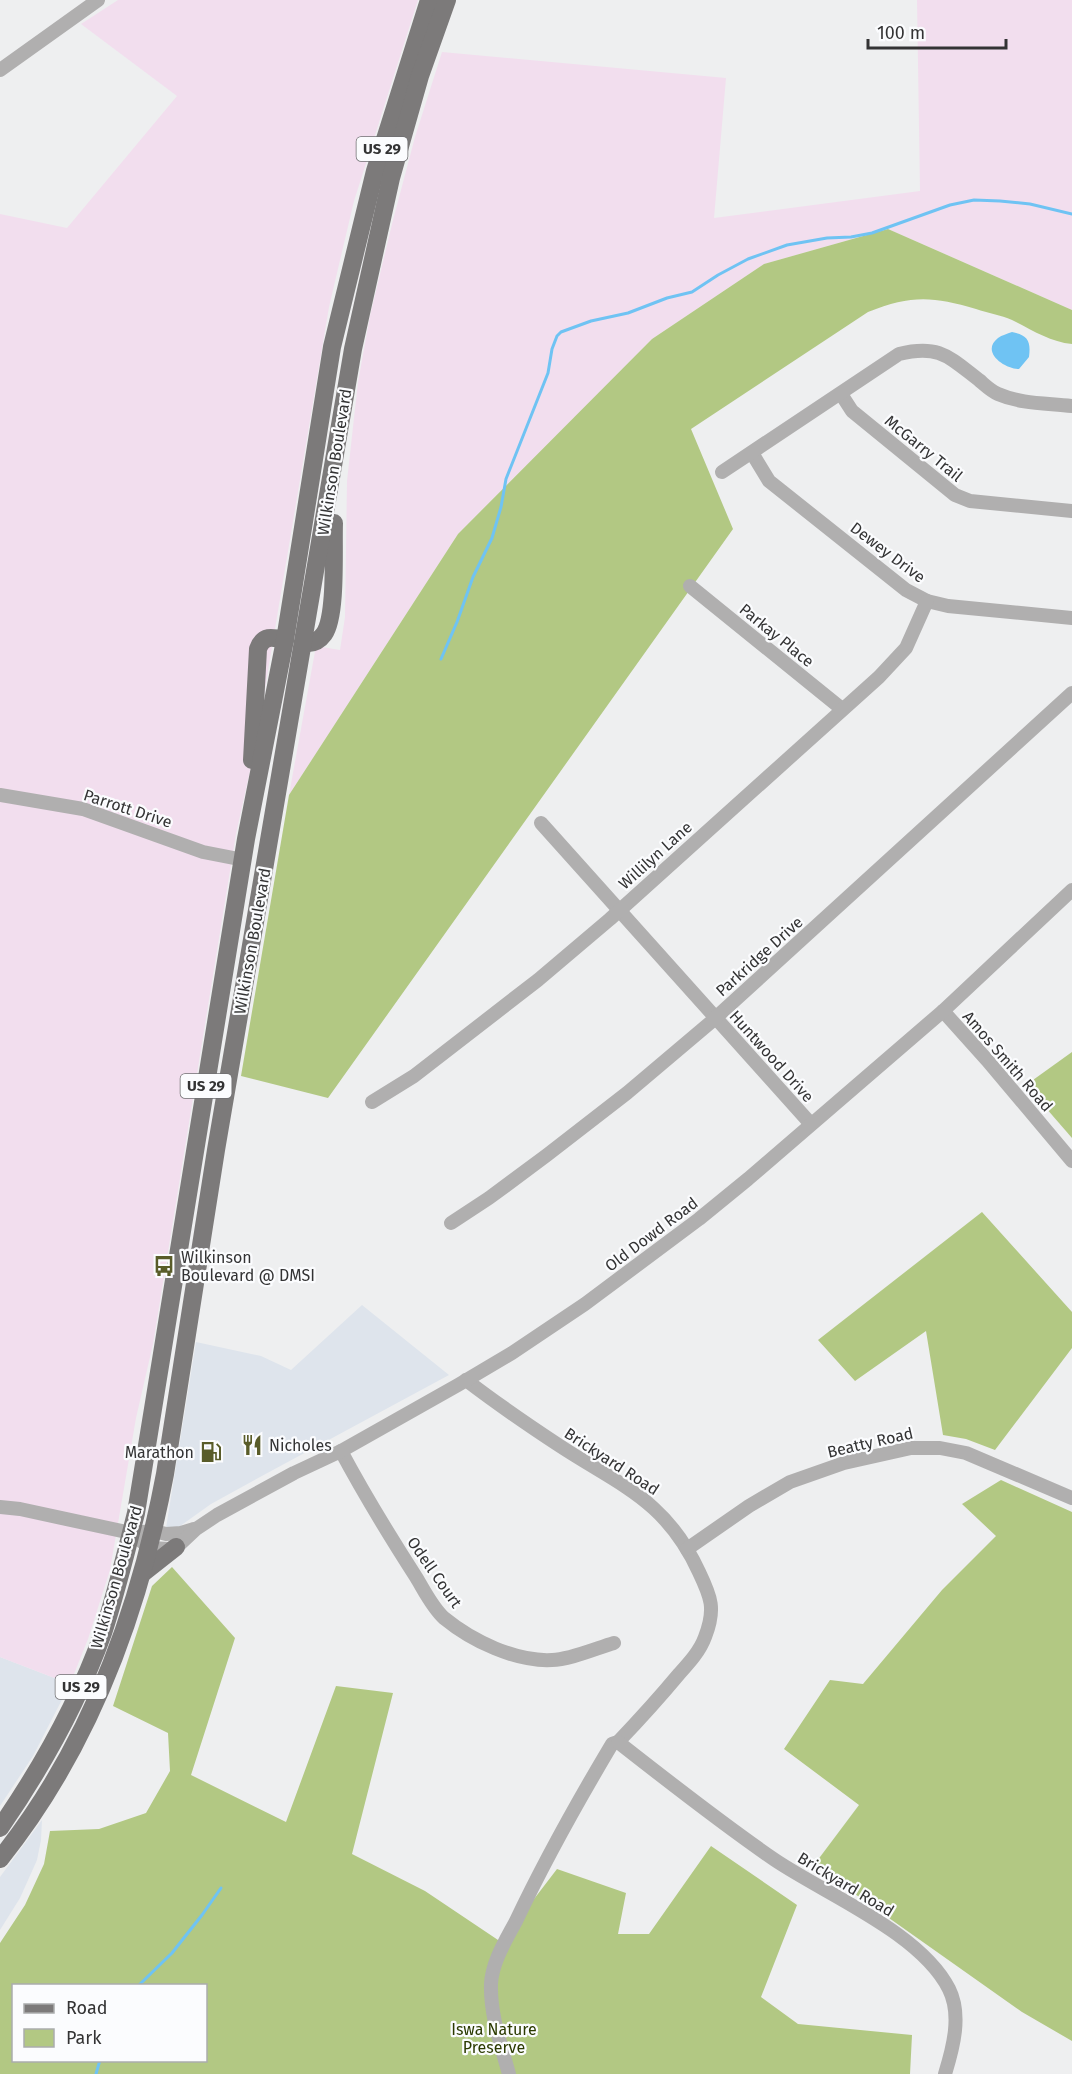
<svg xmlns="http://www.w3.org/2000/svg" width="1072" height="2074" font-family="'Fira Sans',sans-serif">
<style>
.built{fill:#dee4ec}
.industrial{fill:#f2deee}
.green{fill:#b2c883;fill-rule:evenodd}
.water{fill:#6fc3f3}
.lines{fill:none;stroke-linecap:round;stroke-linejoin:round}
.stream{stroke:#6fc3f3;stroke-width:3}
.minor{stroke:#b0afaf;stroke-width:14}
.major{stroke:#7c7a7a;stroke-width:18}
.labels{text-anchor:middle;stroke-width:4.5;stroke-linejoin:round;paint-order:stroke}
.shield{fill:#fbfcfe;stroke:#6f6f71;stroke-width:1.5}
.shield-label{font-size:15px;font-weight:bold;fill:#333334}
.street-label{font-size:16px;fill:#333334;stroke:#fbfcfe}
.poi-label{font-size:16px;fill:#333334;stroke:#fbfcfe;text-anchor:start}
.park-label{font-size:16px;fill:#2b3a00;stroke:#fbfcfe}
</style>
<rect width="100%" height="100%" fill="#eeeff0"/>
<g class="built">
<polygon points="362,1305 449,1375 260,1477 211,1504 176,1529 166,1528 196,1342 261,1356 291,1370"/>
<polygon points="0,1657 70,1684 33,1756 0,1806"/>
<polygon points="42,1820 41,1840 37,1860 20,1898 0,1930 0,1877"/>
</g>
<g class="industrial">
<polygon points="118,0 418,0 354,201 329,307 255,748 236,834 153,1344 136,1418 110,1570 88,1639 70,1684 0,1657 0,214 67,228 177,96 81,24"/>
<polygon points="917,0 1072,0 1072,310 888,229 764,264 652,339 458,534 289,795 316,646 340,650 345,617 347,481 358,382 370,316 392,224 415,137 442,52 726,78 714,218 920,191"/>
</g>
<g class="green">
<path d="M888,229L1072,310V344C1050,342 1032,330 1012,320C1001,315 988,313 976,309C932,296 911,295 868,312L691,429L733,529L328,1098L241,1076L289,795L458,534L652,339L764,264Z"/>
<polygon points="1072,1052 1072,1138 1026,1085"/>
<polygon points="982,1212 1072,1312 1072,1348 995,1450 966,1439 943,1435 926,1331 855,1381 818,1340"/>
<polygon points="1001,1480 1072,1512 1072,2041 1022,2012 814,1865 859,1805 784,1749 830,1680 863,1684 942,1590 996,1536 962,1504"/>
<path d="M172,1567L235,1638L191,1775L286,1822L336,1686L393,1693L352,1854L425,1891L501,1942L557,1869L626,1893L618,1934H649L711,1846L797,1905L761,1997L798,2024L912,2035L910,2074H0V1943L25,1905L44,1864L50,1831L99,1829L146,1813L170,1771L168,1733L113,1706L152,1586ZM14,1986H206V2060H14Z"/>
</g>
<path class="water" d="M1012,332C1028,335 1031,341 1029,357L1019,369C1005,369 980,352 998,338C1002,335 1007,334 1012,332Z"/>
<g class="lines">
<g class="stream">
<polyline points="441,659 457,622 473,577 492,538 501,507 506,479 548,373 552,349 557,336 561,332 591,321 628,313 667,298 692,292 718,275 748,259 787,245 827,238 851,237 872,233 950,205 974,200 1000,201 1030,204 1072,214"/>
<polyline points="138,1986 172,1953 202,1915 221,1888"/>
<polyline points="96,2074 100,2060"/>
</g>
<g class="minor">
<polyline points="0,70 98,0"/>
<polyline points="841,394 852,411 955,495 970,501 1072,511"/>
<polyline points="752,453 769,481 906,590 927,601 948,606 1072,618"/>
<path d="M722,472L899,354C939,344 949,357 979,380C985,385 991,391 998,394C1021,404 1047,403 1072,406"/>
<polyline points="690,586 842,709"/>
<polyline points="0,795 83,809 203,852 244,860"/>
<polyline points="541,823 810,1123"/>
<polyline points="943,1011 987,1060 1072,1161"/>
<polyline points="372,1102 414,1076 538,980 610,919 879,677 906,648 927,601"/>
<polyline points="451,1223 489,1198 547,1155 627,1093 711,1022 1072,693"/>
<path d="M466,1380C496,1403 528,1425 560,1446C621,1486 666,1500 699,1572C711,1597 716,1609 705,1637C700,1651 689,1663 679,1674C659,1698 639,1720 618,1742L612,1744C578,1801 545,1860 516,1921C506,1940 492,1962 491,1984C490,2014 501,2045 509,2074"/>
<path d="M341,1451C364,1494 389,1535 416,1577C424,1590 432,1607 444,1618C472,1641 516,1662 552,1660C569,1660 597,1648 614,1643"/>
<polyline points="0,1507 20,1509 131,1533 154,1531 166,1534 181,1533 194,1529"/>
<polyline points="131,1533 150,1548 169,1549 179,1545 196,1529 217,1515 294,1473 341,1451 458,1385 512,1353 585,1304 699,1219 748,1179 943,1011 1072,890"/>
<polyline points="687,1549 749,1506 790,1482 844,1463 911,1448 940,1448 966,1453 1072,1498"/>
<path d="M618,1742C669,1782 721,1823 775,1860C827,1895 921,1933 949,1989C962,2015 953,2048 945,2074"/>
</g>
<g class="major">
<path d="M304,643C312,644 319,641 324,634C337,616 333,547 334,523"/>
<path d="M252,760L258,649C263,635 272,637 285,640"/>
<polyline points="143,1573 176,1547"/>
<path d="M0,1828C42,1767 78,1703 103,1633C116,1593 126,1553 136,1513L246,839L285,640L332,347L375,171L429,0"/>
<path d="M0,1859C89,1748 139,1612 165,1474L216,1150L353,349L391,178L420,76L447,0"/>
</g>
</g>
<defs>
<symbol id="bus-bare" viewBox="-9 -9 18 18"><path d="M-5-6H5V4H4V6H2V4H-2V6H-4V4H-5ZM-3.5-4V0h7V-4ZM-3.5 1.2v1.5H-2V1.2ZM2 1.2v1.5H3.5V1.2Z" fill="#595c29" stroke="#fbfcfe" stroke-width="2.5" paint-order="stroke"/></symbol>
<symbol id="restaurant-bare" viewBox="-9 -9 18 18"><path d="M-5-6h1v4h1v-4h1v4h1v-4h1v5L-1.5 .5V6h-2V.5L-5-1ZM5-6V6H3V1.5H1.5Q1.5-4 5-6Z" fill="#595c29" stroke="#fbfcfe" stroke-width="2.5" paint-order="stroke"/></symbol>
<symbol id="fuel-bare" viewBox="-9 -9 18 18"><path d="M-5.5-6h7V0h2V4h1.3V-2.5L3-4.5l.8-.8L6-3V5H2.5V1h-1V6h-7ZM-4.2-4.7v3.2H.2V-4.7Z" fill="#595c29" stroke="#fbfcfe" stroke-width="2.5" paint-order="stroke"/></symbol>
</defs>
<g fill-rule="evenodd">
<use href="#bus-bare" x="149" y="1251" width="30" height="30"/>
<use href="#restaurant-bare" x="237" y="1430" width="30" height="30"/>
<use href="#fuel-bare" x="196" y="1437" width="30" height="30"/>
</g>
<g class="labels">
<g class="shield">
<rect x="356.5" y="137" width="51" height="24" rx="4.5"/>
<rect x="180.5" y="1074" width="51" height="24" rx="4.5"/>
<rect x="55.5" y="1675" width="51" height="24" rx="4.5"/>
</g>
<g class="shield-label">
<text x="382" y="154">US 29</text>
<text x="206" y="1091">US 29</text>
<text x="81" y="1692">US 29</text>
</g>
<g class="street-label">
<text transform="translate(924 448) rotate(39)" y="6">McGarry Trail</text>
<text transform="translate(334 462) rotate(-81)" y="6">Wilkinson Boulevard</text>
<text transform="translate(888 552) rotate(37)" y="6">Dewey Drive</text>
<text transform="translate(777 635) rotate(39)" y="6">Parkay Place</text>
<text transform="translate(128 808) rotate(18)" y="6">Parrott Drive</text>
<text transform="translate(655 855) rotate(-42)" y="6">Willilyn Lane</text>
<text transform="translate(252 941) rotate(-80)" y="6">Wilkinson Boulevard</text>
<text transform="translate(759 956) rotate(-42)" y="6">Parkridge Drive</text>
<text transform="translate(772 1056) rotate(48)" y="6">Huntwood Drive</text>
<text transform="translate(1008 1061) rotate(49)" y="6">Amos Smith Road</text>
<text transform="translate(651 1234) rotate(-37)" y="6">Old Dowd Road</text>
<text transform="translate(870 1442) rotate(-13)" y="6">Beatty Road</text>
<text transform="translate(612 1461) rotate(33)" y="6">Brickyard Road</text>
<text transform="translate(435 1572) rotate(55)" y="6">Odell Court</text>
<text transform="translate(116 1577) rotate(-74)" y="6">Wilkinson Boulevard</text>
<text transform="translate(846 1884) rotate(31)" y="6">Brickyard Road</text>
</g>
<g class="poi-label">
<text x="181" y="1263">Wilkinson<tspan x="181" dy="18">Boulevard @ DMSI</tspan></text>
<text x="269" y="1451">Nicholes</text>
<text x="194" y="1458" text-anchor="end">Marathon</text>
</g>
<g class="park-label">
<text x="494" y="2035">Iswa Nature<tspan x="494" dy="18">Preserve</tspan></text>
</g>
</g>
<rect x="12" y="1984" width="195" height="78" fill="#fbfcfe" stroke="#abacad" stroke-width="1.5"/>
<rect x="24" y="2004" width="30" height="9" fill="#7c7a7a" stroke="#abacad" stroke-width="1.5"/>
<text x="66" y="2014" font-size="18" fill="#333334">Road</text>
<rect x="24" y="2029" width="30" height="18" fill="#b2c883" stroke="#abacad" stroke-width="1.5"/>
<text x="66" y="2044" font-size="18" fill="#333334">Park</text>
<path d="M868 39v9h138v-9" fill="none" stroke="#333334" stroke-width="3"/>
<text x="877" y="39" font-size="18" fill="#333334" stroke="#fbfcfe" stroke-width="4.5" paint-order="stroke">100 m</text>
</svg>
